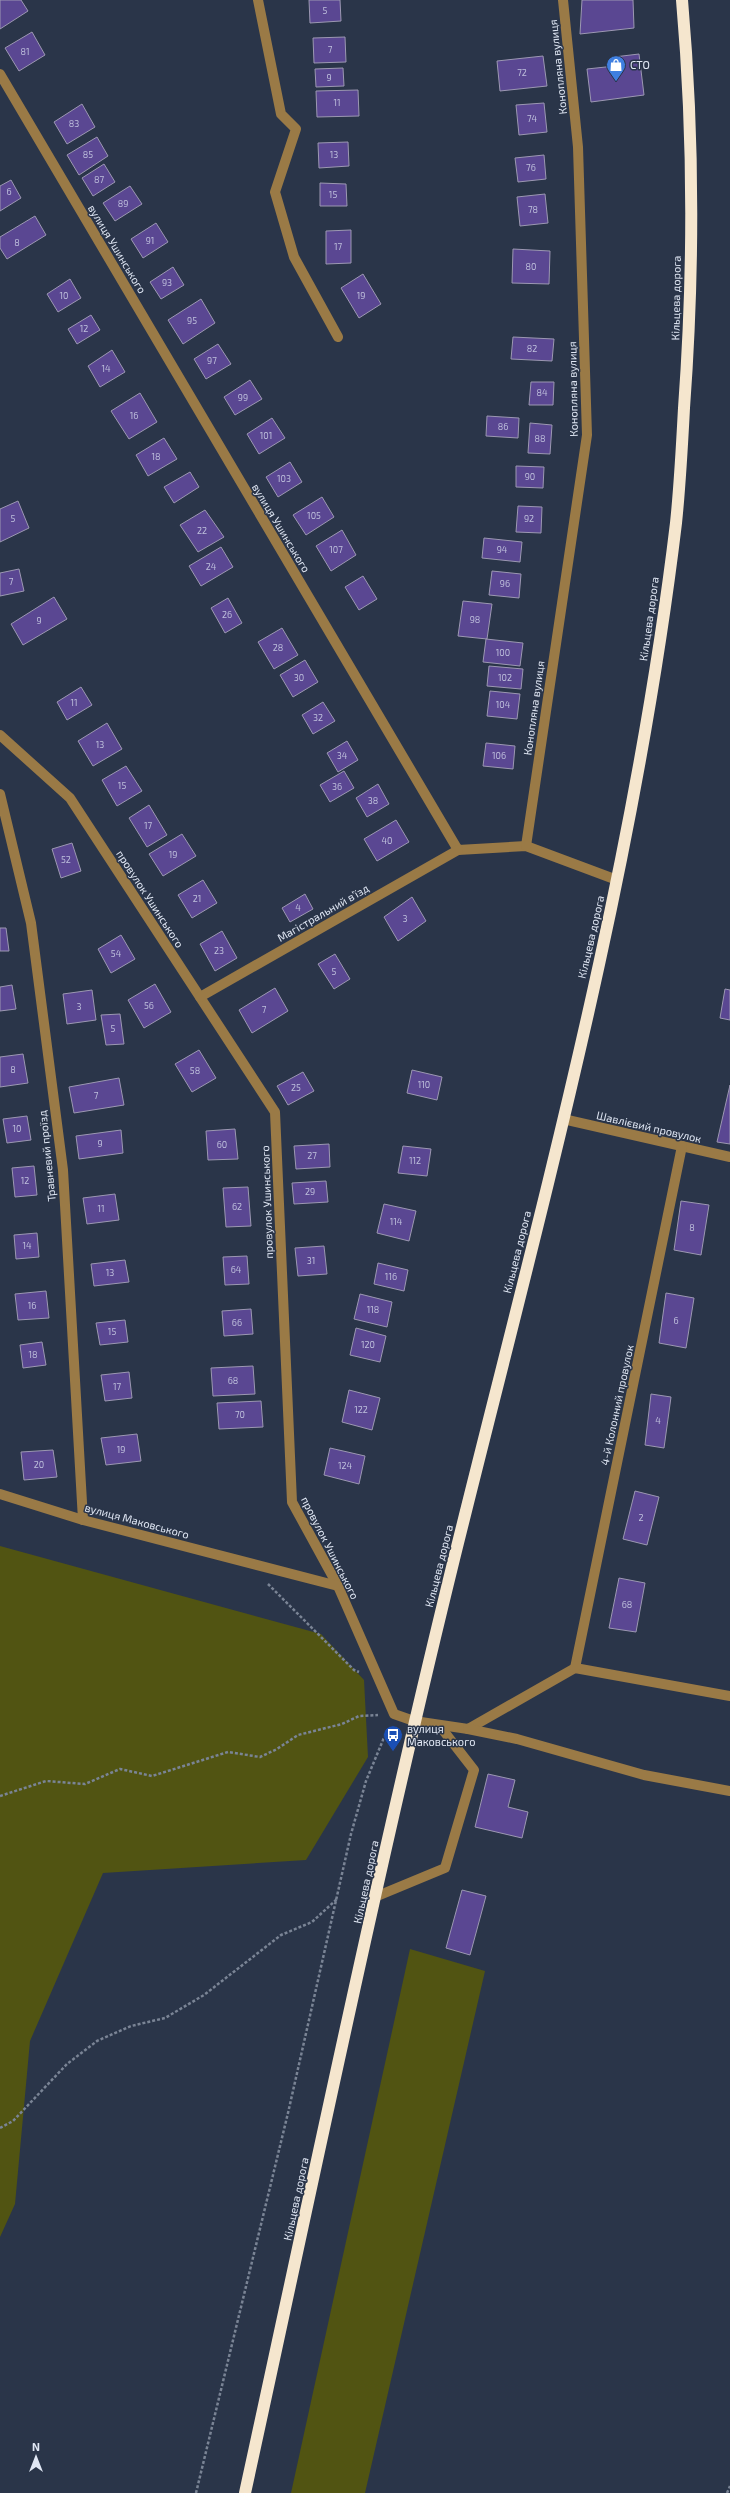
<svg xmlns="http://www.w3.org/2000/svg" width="730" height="2493" font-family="'Exo 2',sans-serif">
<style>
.green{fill:#515412}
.building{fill:#5a4792;stroke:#9c98b2}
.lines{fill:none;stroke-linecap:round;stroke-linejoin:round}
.path{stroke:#7a8495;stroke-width:2.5;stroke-dasharray:3 2;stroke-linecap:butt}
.minor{stroke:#9a7a46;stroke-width:10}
.highway{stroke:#f5e6ce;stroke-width:12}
.labels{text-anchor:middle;stroke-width:3;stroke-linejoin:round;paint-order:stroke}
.number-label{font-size:9px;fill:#bebfdc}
.poi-label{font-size:11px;fill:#e0e7f4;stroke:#2a3549;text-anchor:start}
.street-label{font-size:11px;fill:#e0e7f4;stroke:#2a3549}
</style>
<rect width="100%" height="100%" fill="#2a3549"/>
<g class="green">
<polygon points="0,1546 321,1634 364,1680 368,1757 306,1860 103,1873 30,2041 15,2204 0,2237"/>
<polygon points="410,1949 485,1971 365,2493 291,2493"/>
</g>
<g class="building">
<polygon points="0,0 21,0 28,11 0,29"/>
<polygon points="309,0 340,0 341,21 310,23"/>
<polygon points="582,0 633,0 634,28 580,34"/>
<polygon points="32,32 45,55 19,71 5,48"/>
<polygon points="345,37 346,62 314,63 313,38"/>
<polygon points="639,54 644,95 591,102 587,69 615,66 614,57"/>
<polygon points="543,56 547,86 500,91 497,61"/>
<polygon points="343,68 344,86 316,87 315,69"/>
<polygon points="358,90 359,116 317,117 316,91"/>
<polygon points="544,103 547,132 519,135 516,105"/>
<polygon points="82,104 95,127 67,144 54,122"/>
<polygon points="97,137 108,156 79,175 67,155"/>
<polygon points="348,142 349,166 319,168 318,143"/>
<polygon points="544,155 546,179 518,182 515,158"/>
<polygon points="104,164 115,182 93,196 82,178"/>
<polygon points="11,180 21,198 0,211 0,186"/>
<polygon points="320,183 346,184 347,206 320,206"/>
<polygon points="130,186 142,204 115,221 103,203"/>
<polygon points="545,194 548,223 520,226 517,197"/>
<polygon points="35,216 46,235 7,259 0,248 0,237"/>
<polygon points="156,223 168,242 143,258 131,239"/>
<polygon points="351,230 351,263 326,264 326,231"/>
<polygon points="513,249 550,251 549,284 512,283"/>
<polygon points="173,267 184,285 161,299 150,282"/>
<polygon points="363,274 381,304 359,318 341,288"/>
<polygon points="70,279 81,298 58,312 47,294"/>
<polygon points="201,299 215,323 183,344 168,320"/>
<polygon points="91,315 100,330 77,344 68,329"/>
<polygon points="513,337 554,339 552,361 511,359"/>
<polygon points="218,344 231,364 206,379 194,359"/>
<polygon points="112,350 125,372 100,387 88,366"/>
<polygon points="250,380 262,399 235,415 224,397"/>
<polygon points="531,382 554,382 553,405 529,405"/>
<polygon points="140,393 157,422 129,439 111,411"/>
<polygon points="487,416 519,418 518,438 486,436"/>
<polygon points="272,418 285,438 259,454 247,434"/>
<polygon points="530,423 552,425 550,454 528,453"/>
<polygon points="164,438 177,459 148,476 136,455"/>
<polygon points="290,462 302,482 278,497 266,477"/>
<polygon points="516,466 544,467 543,488 516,487"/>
<polygon points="190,472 199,487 174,503 164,487"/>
<polygon points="322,497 334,517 306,535 293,515"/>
<polygon points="18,501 29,528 0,542 0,509"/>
<polygon points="518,506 542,507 541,533 516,532"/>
<polygon points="205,510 224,537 198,552 180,525"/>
<polygon points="342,530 356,555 331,571 316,546"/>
<polygon points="484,538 522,542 520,562 482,558"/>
<polygon points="221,547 233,567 201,586 189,566"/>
<polygon points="19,569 24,591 0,596 0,573"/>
<polygon points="492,571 521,574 519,598 489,595"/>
<polygon points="363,576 377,599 359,610 345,587"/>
<polygon points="54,597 67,619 23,645 11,624"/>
<polygon points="228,598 242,623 225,633 211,608"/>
<polygon points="463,601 492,604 487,639 458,636"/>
<polygon points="282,628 298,655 274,669 258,642"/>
<polygon points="486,639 523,643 520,666 483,662"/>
<polygon points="305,660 318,682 293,697 280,675"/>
<polygon points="489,666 523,669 521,689 487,686"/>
<polygon points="81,687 92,705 67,720 57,702"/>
<polygon points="490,691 520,694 517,719 487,716"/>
<polygon points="323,702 335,721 313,734 302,715"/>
<polygon points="107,723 122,749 93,766 78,741"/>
<polygon points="347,741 358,760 338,772 327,753"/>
<polygon points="486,743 515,746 513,769 483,766"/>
<polygon points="126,766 142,791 117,806 102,780"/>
<polygon points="344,771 354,788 330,802 320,785"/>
<polygon points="378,784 389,804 367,817 356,798"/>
<polygon points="149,805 167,835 147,847 129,818"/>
<polygon points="396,820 409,842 377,861 364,839"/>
<polygon points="182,834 196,856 163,876 149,854"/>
<polygon points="72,843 81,871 61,878 52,849"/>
<polygon points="203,880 217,903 192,918 178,895"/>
<polygon points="305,894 313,909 290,922 282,908"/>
<polygon points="412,897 426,921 398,941 384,917"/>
<polygon points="0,928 6,928 9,951 0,951"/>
<polygon points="222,931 237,958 215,971 200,944"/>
<polygon points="121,935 135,959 111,973 98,949"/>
<polygon points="335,954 350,979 334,989 318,964"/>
<polygon points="155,984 171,1012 144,1028 128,1000"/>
<polygon points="12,985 16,1009 0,1011 0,987"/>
<polygon points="275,988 288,1011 252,1033 239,1010"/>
<polygon points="725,989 730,990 730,1020 720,1018"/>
<polygon points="92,990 96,1020 67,1024 63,994"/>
<polygon points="120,1014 124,1044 106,1045 101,1015"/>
<polygon points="199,1050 216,1078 192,1092 175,1064"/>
<polygon points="23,1054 28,1083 0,1087 0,1057"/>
<polygon points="412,1070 442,1077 437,1100 407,1093"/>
<polygon points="303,1072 314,1091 288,1105 277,1086"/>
<polygon points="119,1078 124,1105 74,1113 69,1087"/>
<polygon points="730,1085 730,1144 717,1142"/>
<polygon points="27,1116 31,1140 7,1143 3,1119"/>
<polygon points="235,1129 238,1159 208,1160 206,1131"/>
<polygon points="121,1130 123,1153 79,1159 76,1136"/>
<polygon points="329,1144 330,1167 296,1169 294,1146"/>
<polygon points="403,1146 431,1149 427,1176 398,1173"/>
<polygon points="34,1166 37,1195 15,1197 12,1168"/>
<polygon points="326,1181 328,1202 294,1204 292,1183"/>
<polygon points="248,1187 251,1226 226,1227 223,1188"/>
<polygon points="115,1194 119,1220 87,1224 83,1198"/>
<polygon points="681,1201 709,1205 701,1255 674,1250"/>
<polygon points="384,1204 416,1211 409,1241 377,1233"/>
<polygon points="37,1233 39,1257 16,1259 14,1235"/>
<polygon points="324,1246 327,1274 298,1276 295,1248"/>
<polygon points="247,1256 249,1284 225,1285 223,1257"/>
<polygon points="125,1260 129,1282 94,1286 91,1264"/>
<polygon points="378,1263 408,1270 404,1291 374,1284"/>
<polygon points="46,1291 49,1318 18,1320 15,1294"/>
<polygon points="666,1293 694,1298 686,1348 659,1343"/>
<polygon points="360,1294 392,1302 387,1327 354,1319"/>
<polygon points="251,1309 253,1334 224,1336 222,1311"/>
<polygon points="125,1320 128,1342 100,1345 96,1323"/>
<polygon points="356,1328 386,1336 380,1362 350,1355"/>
<polygon points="42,1342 46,1365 23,1368 20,1345"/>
<polygon points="253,1366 255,1394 213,1396 211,1368"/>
<polygon points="129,1372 132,1398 105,1401 101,1375"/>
<polygon points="349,1390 380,1398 372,1430 342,1422"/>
<polygon points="651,1394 671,1397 664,1448 645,1445"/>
<polygon points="261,1401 263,1427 219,1429 217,1403"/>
<polygon points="137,1434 141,1461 106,1465 101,1438"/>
<polygon points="330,1448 365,1456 359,1484 324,1475"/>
<polygon points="53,1450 57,1477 24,1480 21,1452"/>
<polygon points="635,1491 659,1497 647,1545 623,1539"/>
<polygon points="619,1578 645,1583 636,1632 609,1628"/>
<polygon points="488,1774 515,1780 508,1807 528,1812 522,1838 475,1827"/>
<polygon points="462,1890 486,1896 470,1955 446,1948"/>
</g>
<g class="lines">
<g class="path">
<polyline points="268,1584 354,1670 359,1672"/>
<polyline points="0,1796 46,1781 85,1784 120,1769 152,1776 228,1752 260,1757 277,1749 298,1735 342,1724 359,1716 378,1715"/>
<polyline points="0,2128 13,2121 67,2064 97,2041 131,2026 165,2018 204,1995 281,1935 312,1922 337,1899"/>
<polyline points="196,2493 288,2113 351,1834 366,1781 388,1728"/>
<polyline points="727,2493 730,2486"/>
</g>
<g class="minor">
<polyline points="258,0 281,114 296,129 275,192 294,257 338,337"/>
<polyline points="0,74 458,850 526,846 617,880"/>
<polyline points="0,735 70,798 275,1112 292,1502 338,1586 394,1714 414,1721 468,1729 575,1668 730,1696"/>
<polyline points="0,794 31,923 63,1170 83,1520"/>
<polyline points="526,846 587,435 578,147 563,0"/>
<polyline points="200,997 458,850"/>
<polyline points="563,1119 730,1157"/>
<polyline points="0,1494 83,1520 338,1586"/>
<polyline points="575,1668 682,1146"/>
<polyline points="468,1729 517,1739 644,1775 730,1791"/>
<polyline points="375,1897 445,1868 474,1770 439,1725"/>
</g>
<path class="highway" d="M245,2493C313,2181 378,1868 454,1559C539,1216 634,874 676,523C680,485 682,446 684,408C694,272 694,136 682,0"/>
</g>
<defs>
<symbol id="shop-pin" viewBox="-11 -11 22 30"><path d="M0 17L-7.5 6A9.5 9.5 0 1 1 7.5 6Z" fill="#3f7fe0" stroke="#2a3549"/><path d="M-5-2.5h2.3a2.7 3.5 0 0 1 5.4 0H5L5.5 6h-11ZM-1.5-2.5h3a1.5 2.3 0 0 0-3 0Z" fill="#fff"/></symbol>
<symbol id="bus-pin" viewBox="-11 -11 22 30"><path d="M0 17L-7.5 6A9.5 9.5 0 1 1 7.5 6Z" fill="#1a4fb4" stroke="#2a3549"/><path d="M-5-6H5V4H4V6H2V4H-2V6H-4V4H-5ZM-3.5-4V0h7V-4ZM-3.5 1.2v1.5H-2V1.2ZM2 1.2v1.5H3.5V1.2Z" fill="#fff"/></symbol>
</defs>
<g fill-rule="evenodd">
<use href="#shop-pin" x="605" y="54" width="22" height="30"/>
<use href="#bus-pin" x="382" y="1724" width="22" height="30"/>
</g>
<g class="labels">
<g class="number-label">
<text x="325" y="14">5</text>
<text x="330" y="53">7</text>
<text x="25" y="55">81</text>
<text x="522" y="76">72</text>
<text x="329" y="81">9</text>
<text x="337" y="106">11</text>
<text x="532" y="122">74</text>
<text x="74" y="127">83</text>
<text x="88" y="158">85</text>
<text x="334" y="158">13</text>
<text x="531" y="171">76</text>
<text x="99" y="183">87</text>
<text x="9" y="195">6</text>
<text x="333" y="198">15</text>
<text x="123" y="207">89</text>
<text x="533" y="213">78</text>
<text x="150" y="244">91</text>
<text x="17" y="246">8</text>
<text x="338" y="250">17</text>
<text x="531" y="270">80</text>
<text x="167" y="286">93</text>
<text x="64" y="299">10</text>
<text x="361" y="299">19</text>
<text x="192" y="324">95</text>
<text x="84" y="332">12</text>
<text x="532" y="352">82</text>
<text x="212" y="364">97</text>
<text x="106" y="372">14</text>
<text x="542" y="396">84</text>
<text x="243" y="401">99</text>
<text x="134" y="419">16</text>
<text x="503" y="430">86</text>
<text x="266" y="439">101</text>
<text x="540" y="442">88</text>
<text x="156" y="460">18</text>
<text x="530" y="480">90</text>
<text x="284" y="482">103</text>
<text x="314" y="519">105</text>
<text x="13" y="522">5</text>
<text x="529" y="522">92</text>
<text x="202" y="534">22</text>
<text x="336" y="553">107</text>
<text x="502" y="553">94</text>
<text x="211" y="570">24</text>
<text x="11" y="585">7</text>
<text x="505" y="587">96</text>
<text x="227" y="618">26</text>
<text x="475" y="623">98</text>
<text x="39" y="624">9</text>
<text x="278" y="651">28</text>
<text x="503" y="656">100</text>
<text x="299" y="681">30</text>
<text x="505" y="681">102</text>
<text x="74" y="706">11</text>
<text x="503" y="708">104</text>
<text x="318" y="721">32</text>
<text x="100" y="748">13</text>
<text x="342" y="759">34</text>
<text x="499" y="759">106</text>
<text x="122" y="789">15</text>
<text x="337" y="790">36</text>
<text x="373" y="804">38</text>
<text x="148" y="829">17</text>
<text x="387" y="844">40</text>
<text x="173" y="858">19</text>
<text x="66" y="863">52</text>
<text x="197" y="902">21</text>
<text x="298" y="911">4</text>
<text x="405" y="922">3</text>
<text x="219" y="954">23</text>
<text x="116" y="957">54</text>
<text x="334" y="975">5</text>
<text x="149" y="1009">56</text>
<text x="79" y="1010">3</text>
<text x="264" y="1013">7</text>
<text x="113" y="1032">5</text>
<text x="13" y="1073">8</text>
<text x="195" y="1074">58</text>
<text x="424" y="1088">110</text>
<text x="296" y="1091">25</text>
<text x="96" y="1099">7</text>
<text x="17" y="1132">10</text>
<text x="100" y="1147">9</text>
<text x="222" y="1148">60</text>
<text x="312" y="1159">27</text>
<text x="415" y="1164">112</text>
<text x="25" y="1184">12</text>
<text x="310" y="1195">29</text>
<text x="237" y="1210">62</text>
<text x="101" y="1212">11</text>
<text x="396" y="1225">114</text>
<text x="692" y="1231">8</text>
<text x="27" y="1249">14</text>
<text x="311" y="1264">31</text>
<text x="236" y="1273">64</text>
<text x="110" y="1276">13</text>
<text x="391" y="1280">116</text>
<text x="32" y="1309">16</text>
<text x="373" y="1313">118</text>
<text x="676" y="1324">6</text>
<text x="237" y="1326">66</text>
<text x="112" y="1335">15</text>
<text x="368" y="1348">120</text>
<text x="33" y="1358">18</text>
<text x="233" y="1384">68</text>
<text x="117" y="1390">17</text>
<text x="361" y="1413">122</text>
<text x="240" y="1418">70</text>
<text x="658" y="1424">4</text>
<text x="121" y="1453">19</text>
<text x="39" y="1468">20</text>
<text x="345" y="1469">124</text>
<text x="641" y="1521">2</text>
<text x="627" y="1608">68</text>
</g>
<g class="poi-label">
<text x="630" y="69">СТО</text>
<text x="407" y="1733">вулиця<tspan x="407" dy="13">Маковського</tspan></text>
</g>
<g class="street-label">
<text transform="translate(558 67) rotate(-96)" y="4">Конопляна вулиця</text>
<text transform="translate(117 249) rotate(59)" y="4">вулиця Ушинського</text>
<text transform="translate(676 298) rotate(-89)" y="4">Кільцева дорога</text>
<text transform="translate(573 389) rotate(-91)" y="4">Конопляна вулиця</text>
<text transform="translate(281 528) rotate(59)" y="4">вулиця Ушинського</text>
<text transform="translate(649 619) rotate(-82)" y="4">Кільцева дорога</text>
<text transform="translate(534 708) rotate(-82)" y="4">Конопляна вулиця</text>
<text transform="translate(150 899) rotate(57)" y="4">провулок Ушинського</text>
<text transform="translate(323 913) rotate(-30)" y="4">Магістральний в’їзд</text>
<text transform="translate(591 937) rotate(-77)" y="4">Кільцева дорога</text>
<text transform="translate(649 1127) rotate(13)" y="4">Шавлієвий провулок</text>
<text transform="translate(47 1156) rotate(-96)" y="4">Травневий проїзд</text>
<text transform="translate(267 1202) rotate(-92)" y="4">провулок Ушинського</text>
<text transform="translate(517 1252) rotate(-76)" y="4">Кільцева дорога</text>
<text transform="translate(617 1405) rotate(-78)" y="4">4-й Колонний провулок</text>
<text transform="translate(137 1521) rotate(15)" y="4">вулиця Маковського</text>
<text transform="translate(330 1548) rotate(63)" y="4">провулок Ушинського</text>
<text transform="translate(439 1566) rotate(-76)" y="4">Кільцева дорога</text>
<text transform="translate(366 1882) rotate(-78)" y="4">Кільцева дорога</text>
<text transform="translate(296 2199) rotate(-78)" y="4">Кільцева дорога</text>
</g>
</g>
<g transform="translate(36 2457)" stroke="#2a3549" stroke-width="3" paint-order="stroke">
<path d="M0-3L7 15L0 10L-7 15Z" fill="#e0e7f4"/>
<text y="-6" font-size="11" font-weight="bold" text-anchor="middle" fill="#e0e7f4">N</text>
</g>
</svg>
